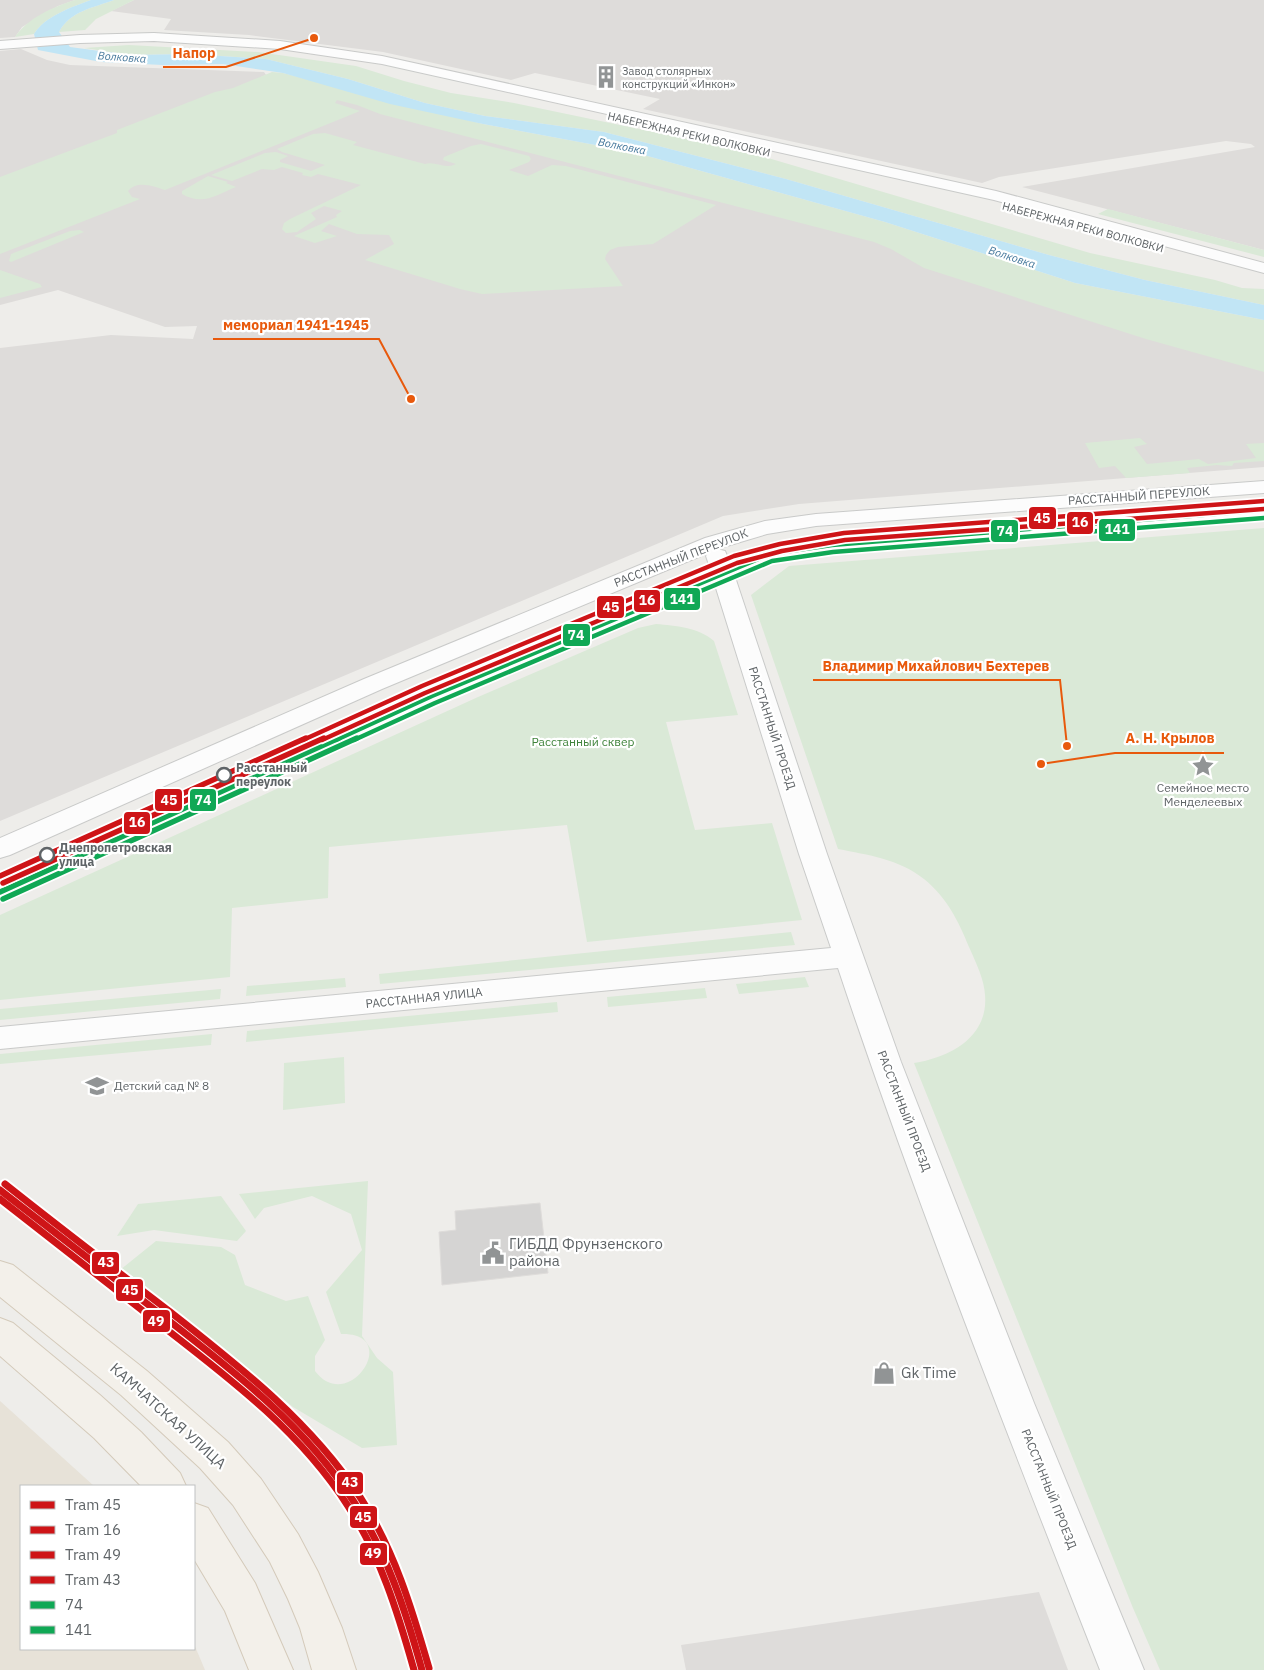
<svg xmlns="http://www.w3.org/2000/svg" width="1264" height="1670" font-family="'IBM Plex Sans',sans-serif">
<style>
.commercial{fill:#e7e2d8}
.industrial{fill:#dedcda}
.green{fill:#dae9d7}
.water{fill:#c1e5f5}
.building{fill:#d5d4d3;stroke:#dedcda}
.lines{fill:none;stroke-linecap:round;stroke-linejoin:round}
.minor-casing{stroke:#c9cac9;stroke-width:2}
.major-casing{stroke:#d4caba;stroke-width:2}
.minor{fill:#fcfcfc;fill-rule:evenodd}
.major{fill:#f3f0ea;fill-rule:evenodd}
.bus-1-far1-casing{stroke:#fff;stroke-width:8}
.bus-1-casing{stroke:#fff;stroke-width:9}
.bus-2-far1-casing{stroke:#fff;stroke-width:8}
.bus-2-casing{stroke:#fff;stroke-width:9}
.bus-1-far1{stroke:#10a855;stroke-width:4.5}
.bus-1{stroke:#10a855;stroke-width:5.5}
.bus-2-far1{stroke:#10a855;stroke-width:4.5}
.bus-2{stroke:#10a855;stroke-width:5.5}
.tram-1-far2-casing{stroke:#fff;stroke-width:8}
.tram-1-far1-casing{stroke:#fff;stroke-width:9}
.tram-1-casing{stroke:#fff;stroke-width:11}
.tram-2-far1-casing{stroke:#fff;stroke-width:8}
.tram-2-casing{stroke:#fff;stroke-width:9}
.tram-3-casing{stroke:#fff;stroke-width:11}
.tram-4-casing{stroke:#fff;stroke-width:11}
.tram-1-far2{stroke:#ce1417;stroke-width:4.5}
.tram-1-far1{stroke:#ce1417;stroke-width:5.5}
.tram-1{stroke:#ce1417;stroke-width:7}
.tram-2-far1{stroke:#ce1417;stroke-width:4.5}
.tram-2{stroke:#ce1417;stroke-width:5.5}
.tram-3{stroke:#ce1417;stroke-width:7}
.tram-4{stroke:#ce1417;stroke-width:7}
.stop-dot{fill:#fff;stroke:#5f6467;stroke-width:2.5}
.labels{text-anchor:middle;stroke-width:4.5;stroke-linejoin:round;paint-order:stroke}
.far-water-label{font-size:11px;font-style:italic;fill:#44779b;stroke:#fff}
.far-poi-label{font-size:11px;fill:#5f6467;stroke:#fff;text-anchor:start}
.far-street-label{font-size:11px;fill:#5f6467;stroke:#fff}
.street-label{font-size:12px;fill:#5f6467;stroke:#fff}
.park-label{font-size:12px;fill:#3f833b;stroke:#fff}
.stop-label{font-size:12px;font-weight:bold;fill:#5f6467;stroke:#fff;text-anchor:start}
.poi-label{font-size:12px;fill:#5f6467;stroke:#fff}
.near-poi-label{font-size:15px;fill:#5f6467;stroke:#fff;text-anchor:start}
.near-street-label{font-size:15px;fill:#5f6467;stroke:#fff}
.leader{fill:none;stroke:#e8590c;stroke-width:2}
.callout-dot{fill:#e8590c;stroke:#fff;stroke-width:2}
.callout-label{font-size:14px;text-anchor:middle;font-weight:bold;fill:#e8590c;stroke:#fff;stroke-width:4.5;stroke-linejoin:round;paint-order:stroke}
.line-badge{stroke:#fff;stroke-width:2}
.badge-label{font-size:14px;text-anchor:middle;font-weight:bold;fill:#fff}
</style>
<rect width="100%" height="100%" fill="#eeedea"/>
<polygon class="commercial" points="0,1401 94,1486 21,1486 21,1649 194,1649 194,1644 205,1670 0,1670"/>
<g class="industrial">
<polygon points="0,0 75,0 58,6 22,27 15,37 0,38"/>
<polygon points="134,0 1264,0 1264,250 1022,187 1255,147 1251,144 1226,141 999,177 982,183 643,109 660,99 535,73 511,80 383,52 249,35 164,30 171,19 111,11"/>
<polygon points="21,49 47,60 70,65 264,72 266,75 261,77 1264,341 1264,467 799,504 723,516 0,821 0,348 111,335 193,339 197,326 165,327 58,290 0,305 0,51"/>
<polygon points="1039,1592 1068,1670 686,1670 681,1645"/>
</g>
<g class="green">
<path d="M75,0H91C72,7 45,16 34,34L15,37C29,17 53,7 75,0Z"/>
<path d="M114,0H134L96,19L85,30L59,32C70,11 93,8 114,0Z"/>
<polygon points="129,45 258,52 356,66 404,81 451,93 514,103 711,144 768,158 1090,253 1215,280 1242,288 1264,289 1264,305 1145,280 1049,255 786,179 604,132 485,116 425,103 348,79 266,59 188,54 130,55 84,48"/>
<path d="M272,72L283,73L483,124L633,152L885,222L1075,283L1264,320V372L1146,339L924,268L891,249L874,242L380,114L357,105L337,100L335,103L360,111L165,190C153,186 137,180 128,191L132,197L140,199L0,254V177L117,133V130L215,92L233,88Z"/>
<path d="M325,133L357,142L353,145L425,164C437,161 443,170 456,164L443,160L444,157L471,146L481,144L529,156L531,159L529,162L509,170L528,176L552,165L566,166L716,205L653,244L618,247L610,250L606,255L605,259L623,286L482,294L460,289L365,260L394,244L389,235L357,234L329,224L321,231L337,236L315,243L294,236L337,217L336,215L342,211L324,206L311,213L316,219L297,232L286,233L282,229L284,223L290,219L361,185L318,174L311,177L302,175L303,173L282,167L274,170L262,169L232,181L211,175L265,153L276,152L288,156L280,160V162L311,171L325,165L282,152L277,149L313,134Z"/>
<path d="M208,176L228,182L226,183L236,187C216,195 203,206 182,194V191Z"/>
<polygon points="1108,209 1264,250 1264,257 1098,214"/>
<polygon points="80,230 84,232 11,262 9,261 11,254 70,231"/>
<polygon points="0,270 40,284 42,287 0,298"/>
<polygon points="1140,438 1147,444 1134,447 1147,464 1199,459 1208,464 1256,458 1246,444 1264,443 1264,461 1234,463 1232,466 1217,465 1187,468 1190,473 1126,478 1115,466 1099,468 1085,443"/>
<path d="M1264,528V1670H1160L1133,1608L914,1063C958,1056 997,1030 982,979C979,969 974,958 969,947C958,920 947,898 924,879C899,859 868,855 838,849L751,595L789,566Z"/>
<path d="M656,624C676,626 698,627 714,641L738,715L666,722L695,830L772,823L802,920L587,942L567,825L329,847L328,898L232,908L230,977L0,1000V915L478,697L638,628Z"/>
<polygon points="791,932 795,945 380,984 379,974"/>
<polygon points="805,977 809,987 739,994 736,984"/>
<polygon points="345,978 346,987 246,996 247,986"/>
<polygon points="705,988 707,998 608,1007 607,997"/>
<polygon points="221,989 220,999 0,1020 0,1009"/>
<polygon points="557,1002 558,1012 246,1042 247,1031"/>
<polygon points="212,1034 211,1045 0,1064 0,1054"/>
<polygon points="344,1057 345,1103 283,1110 284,1063"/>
<path d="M368,1181L362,1336L377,1358L393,1372L397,1445L362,1448L293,1407L120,1270L156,1241L221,1247L235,1255L245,1285L286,1301L308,1296L325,1340L315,1356V1371C349,1416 403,1332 341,1334L326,1292L362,1250L351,1214L312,1196L264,1208L255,1219L239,1194Z"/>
<polygon points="221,1196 246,1231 237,1241 154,1230 117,1236 138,1204"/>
</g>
<path class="water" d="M91,0H114C93,8 70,11 59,32L70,47L130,55L188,54L266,59L348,79L425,103L485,116L604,132L786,179L1049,255L1145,280L1264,305V320L1075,283L885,222L633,152L483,124L390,104L283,73L223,64L163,65L101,62L38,50L34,34C45,16 72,7 91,0Z"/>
<polygon class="building" points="540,1203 548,1273 442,1285 439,1232 456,1230 455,1211"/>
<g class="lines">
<defs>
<g id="minor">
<polygon points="154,33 280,41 382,56 996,191 1264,263 1264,273 994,200 382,64 280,49 154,41 80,43 0,49 0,41 80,35"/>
<path d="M1264,481V493L816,526L767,534L717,549L725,551L730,563L762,549L802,541L1264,504V516L802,555L776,560L735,577L827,854L901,1062L1034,1403L1144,1670H1100C1009,1438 917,1205 838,968L0,1049V1027L831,948L799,854L715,585L441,701L10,899L0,902V881L423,691L711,571L706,556L708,553L382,689L10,855L0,858V838L364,679L705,538L765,521L816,514Z"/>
</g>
<g id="major">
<polygon points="0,1261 13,1265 147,1371 228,1442 261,1479 298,1534 318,1572 342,1628 356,1670 312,1670 300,1628 288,1599 270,1562 233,1505 200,1468 121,1395 0,1297"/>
<polygon points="0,1318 13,1323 100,1395 141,1432 180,1473 186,1486 141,1486 94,1438 0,1356"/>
<polygon points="194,1503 208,1508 255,1583 293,1670 249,1670 225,1611 194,1559"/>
</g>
</defs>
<use href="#minor" class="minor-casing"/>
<use href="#major" class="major-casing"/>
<use href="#minor" class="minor"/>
<use href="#major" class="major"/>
<defs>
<polyline id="bus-1-far1" points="336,740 432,696 770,554 832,545 1264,510"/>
<polyline id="bus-1" points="0,892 339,738"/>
<polyline id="bus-2-far1" points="354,740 435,703 772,561 833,552 1264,518"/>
<polyline id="bus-2" points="3,899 357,738"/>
</defs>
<use href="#bus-1-far1" class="bus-1-far1-casing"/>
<use href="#bus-1" class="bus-1-casing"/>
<use href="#bus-2-far1" class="bus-2-far1-casing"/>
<use href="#bus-2" class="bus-2-casing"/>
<use href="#bus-1-far1" class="bus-1-far1"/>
<use href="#bus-1" class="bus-1"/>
<use href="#bus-2-far1" class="bus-2-far1"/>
<use href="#bus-2" class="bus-2"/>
<defs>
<polyline id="tram-1-far2" points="303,740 422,686 734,556 780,544 844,533 1264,501"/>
<polyline id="tram-1-far1" points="0,876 306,738"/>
<path id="tram-1" d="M0,1190C53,1231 106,1272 159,1313C231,1369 304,1424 354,1502C387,1553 406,1612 422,1670"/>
<polyline id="tram-2-far1" points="322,740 425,693 737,563 782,551 845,540 1264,509"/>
<polyline id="tram-2" points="3,883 324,738"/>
<path id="tram-3" d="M0,1199C51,1239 101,1278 152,1318C224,1374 298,1428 348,1506C380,1555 398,1613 414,1670"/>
<path id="tram-4" d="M5,1184C59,1227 114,1269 169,1311C239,1366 311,1422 360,1497C394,1549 412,1609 429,1668"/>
</defs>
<use href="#tram-1-far2" class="tram-1-far2-casing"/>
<use href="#tram-1-far1" class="tram-1-far1-casing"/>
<use href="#tram-1" class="tram-1-casing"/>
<use href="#tram-2-far1" class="tram-2-far1-casing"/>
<use href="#tram-2" class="tram-2-casing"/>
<use href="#tram-3" class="tram-3-casing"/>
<use href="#tram-4" class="tram-4-casing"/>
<use href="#tram-1-far2" class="tram-1-far2"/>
<use href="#tram-1-far1" class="tram-1-far1"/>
<use href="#tram-1" class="tram-1"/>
<use href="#tram-2-far1" class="tram-2-far1"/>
<use href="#tram-2" class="tram-2"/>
<use href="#tram-3" class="tram-3"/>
<use href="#tram-4" class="tram-4"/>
</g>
<defs>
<symbol id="building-bare" viewBox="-9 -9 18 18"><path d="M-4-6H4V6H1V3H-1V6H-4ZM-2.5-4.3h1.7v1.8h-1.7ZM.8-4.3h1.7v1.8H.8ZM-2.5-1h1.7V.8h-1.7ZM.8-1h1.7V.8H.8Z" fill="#919495" stroke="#fff" stroke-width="2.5" paint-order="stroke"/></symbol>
<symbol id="sight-bare" viewBox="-9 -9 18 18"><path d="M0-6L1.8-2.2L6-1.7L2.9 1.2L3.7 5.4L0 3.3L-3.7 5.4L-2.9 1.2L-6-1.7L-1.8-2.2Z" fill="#919495" stroke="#fff" stroke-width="2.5" paint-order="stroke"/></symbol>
<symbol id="school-bare" viewBox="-9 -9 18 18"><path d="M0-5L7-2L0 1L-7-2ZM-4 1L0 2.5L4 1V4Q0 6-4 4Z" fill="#919495" stroke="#fff" stroke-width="2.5" paint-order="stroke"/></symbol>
<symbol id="civic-bare" viewBox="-9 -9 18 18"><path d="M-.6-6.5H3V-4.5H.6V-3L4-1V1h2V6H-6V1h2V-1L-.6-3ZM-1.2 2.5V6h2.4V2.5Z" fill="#919495" stroke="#fff" stroke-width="2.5" paint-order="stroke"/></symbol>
<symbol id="shop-bare" viewBox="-9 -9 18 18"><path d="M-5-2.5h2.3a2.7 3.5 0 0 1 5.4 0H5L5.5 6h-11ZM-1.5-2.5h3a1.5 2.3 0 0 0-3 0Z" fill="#919495" stroke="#fff" stroke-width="2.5" paint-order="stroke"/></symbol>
</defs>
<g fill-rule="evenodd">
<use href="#building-bare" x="590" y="61" width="32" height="32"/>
<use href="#sight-bare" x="1187" y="750" width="32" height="32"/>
<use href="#school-bare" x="81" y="1070" width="32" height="32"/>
<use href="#civic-bare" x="477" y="1237" width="32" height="32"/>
<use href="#shop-bare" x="868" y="1357" width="32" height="32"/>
</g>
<g class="stop-dot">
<circle cx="224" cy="775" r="7"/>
<circle cx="47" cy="855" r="7"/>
</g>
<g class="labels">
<g class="far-water-label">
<text transform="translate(122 57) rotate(4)" y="4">Волковка</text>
<text transform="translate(622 146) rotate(11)" y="4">Волковка</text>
<text transform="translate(1012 257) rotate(18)" y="4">Волковка</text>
</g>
<g class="far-poi-label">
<text x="622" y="75">Завод столярных<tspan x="622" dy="13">конструкций «Инкон»</tspan></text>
</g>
<g class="far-street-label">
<text transform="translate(689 134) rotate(13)" y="4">НАБЕРЕЖНАЯ РЕКИ ВОЛКОВКИ</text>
<text transform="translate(1083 227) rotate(15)" y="4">НАБЕРЕЖНАЯ РЕКИ ВОЛКОВКИ</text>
</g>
<g class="street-label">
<text transform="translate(1139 496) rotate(-4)" y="4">РАССТАННЫЙ ПЕРЕУЛОК</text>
<text transform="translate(681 558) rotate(-21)" y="4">РАССТАННЫЙ ПЕРЕУЛОК</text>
<text transform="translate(772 728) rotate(72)" y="4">РАССТАННЫЙ ПРОЕЗД</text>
<text transform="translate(424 998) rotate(-6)" y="4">РАССТАННАЯ УЛИЦА</text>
<text transform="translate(904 1111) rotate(69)" y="4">РАССТАННЫЙ ПРОЕЗД</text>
<text transform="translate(1049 1489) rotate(68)" y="4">РАССТАННЫЙ ПРОЕЗД</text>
</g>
<g class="park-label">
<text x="583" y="746">Расстанный сквер</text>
</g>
<g class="stop-label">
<text x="236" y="772">Расстанный<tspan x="236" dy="14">переулок</tspan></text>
<text x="59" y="852">Днепропетровская<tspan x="59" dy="14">улица</tspan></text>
</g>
<g class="poi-label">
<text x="1203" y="792">Семейное место<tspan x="1203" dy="14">Менделеевых</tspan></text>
<text x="114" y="1090" text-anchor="start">Детский сад № 8</text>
</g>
<g class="near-poi-label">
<text x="509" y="1249">ГИБДД Фрунзенского<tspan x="509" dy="17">района</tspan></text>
<text x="901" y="1378">Gk Time</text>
</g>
<g class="near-street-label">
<text transform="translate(168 1416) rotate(42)" y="5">КАМЧАТСКАЯ УЛИЦА</text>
</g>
</g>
<path class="leader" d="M314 38L226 67H163M411 399L379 339H213M1067 746L1060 680H813M1041 764L1115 753H1224"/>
<g class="callout-dot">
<circle cx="314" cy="38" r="5"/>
<circle cx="411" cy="399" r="5"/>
<circle cx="1067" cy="746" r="5"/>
<circle cx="1041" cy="764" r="5"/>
</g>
<g class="callout-label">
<text x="194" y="58">Напор</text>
<text x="296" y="330">мемориал 1941-1945</text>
<text x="936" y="671">Владимир Михайлович Бехтерев</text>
<text x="1170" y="743">А. Н. Крылов</text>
</g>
<g class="line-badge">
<rect x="1028" y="506" width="29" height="24" rx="5" fill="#ce1417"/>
<rect x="1066" y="511" width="28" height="24" rx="5" fill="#ce1417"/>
<rect x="1098" y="518" width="38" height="24" rx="5" fill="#10a855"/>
<rect x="990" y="519" width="29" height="24" rx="5" fill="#10a855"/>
<rect x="663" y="587" width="38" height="24" rx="5" fill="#10a855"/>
<rect x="633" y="589" width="28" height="24" rx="5" fill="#ce1417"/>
<rect x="596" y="595" width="29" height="24" rx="5" fill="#ce1417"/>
<rect x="562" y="623" width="29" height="24" rx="5" fill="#10a855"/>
<rect x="189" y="788" width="28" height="24" rx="5" fill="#10a855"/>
<rect x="154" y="788" width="29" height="24" rx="5" fill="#ce1417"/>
<rect x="123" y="811" width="28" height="24" rx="5" fill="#ce1417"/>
<rect x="91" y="1251" width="29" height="24" rx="5" fill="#ce1417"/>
<rect x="115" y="1278" width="29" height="24" rx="5" fill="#ce1417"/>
<rect x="142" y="1309" width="29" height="24" rx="5" fill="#ce1417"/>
<rect x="336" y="1471" width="28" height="24" rx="5" fill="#ce1417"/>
<rect x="349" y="1505" width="29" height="24" rx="5" fill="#ce1417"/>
<rect x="359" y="1542" width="29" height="24" rx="5" fill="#ce1417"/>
</g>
<g class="badge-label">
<text x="1042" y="523">45</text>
<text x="1080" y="527">16</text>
<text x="1117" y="534">141</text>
<text x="1005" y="536">74</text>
<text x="682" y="604">141</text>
<text x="647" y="605">16</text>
<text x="611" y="612">45</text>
<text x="576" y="640">74</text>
<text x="203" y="805">74</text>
<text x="169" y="805">45</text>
<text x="137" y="827">16</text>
<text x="106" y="1267">43</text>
<text x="130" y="1295">45</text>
<text x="156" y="1326">49</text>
<text x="350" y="1487">43</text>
<text x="363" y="1522">45</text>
<text x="373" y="1558">49</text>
</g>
<rect x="20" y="1485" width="175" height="165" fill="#ffffff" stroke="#bfc1c2"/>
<rect x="30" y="1501" width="25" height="8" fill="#ce1417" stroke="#bfc1c2"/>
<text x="65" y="1510" font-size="15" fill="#5f6467">Tram 45</text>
<rect x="30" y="1526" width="25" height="8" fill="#ce1417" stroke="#bfc1c2"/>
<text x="65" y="1535" font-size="15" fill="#5f6467">Tram 16</text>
<rect x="30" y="1551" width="25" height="8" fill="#ce1417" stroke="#bfc1c2"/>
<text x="65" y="1560" font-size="15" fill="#5f6467">Tram 49</text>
<rect x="30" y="1576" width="25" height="8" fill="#ce1417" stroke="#bfc1c2"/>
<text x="65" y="1585" font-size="15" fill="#5f6467">Tram 43</text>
<rect x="30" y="1601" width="25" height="8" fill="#10a855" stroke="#bfc1c2"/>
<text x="65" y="1610" font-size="15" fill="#5f6467">74</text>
<rect x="30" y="1626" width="25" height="8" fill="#10a855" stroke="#bfc1c2"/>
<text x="65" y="1635" font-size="15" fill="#5f6467">141</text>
</svg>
